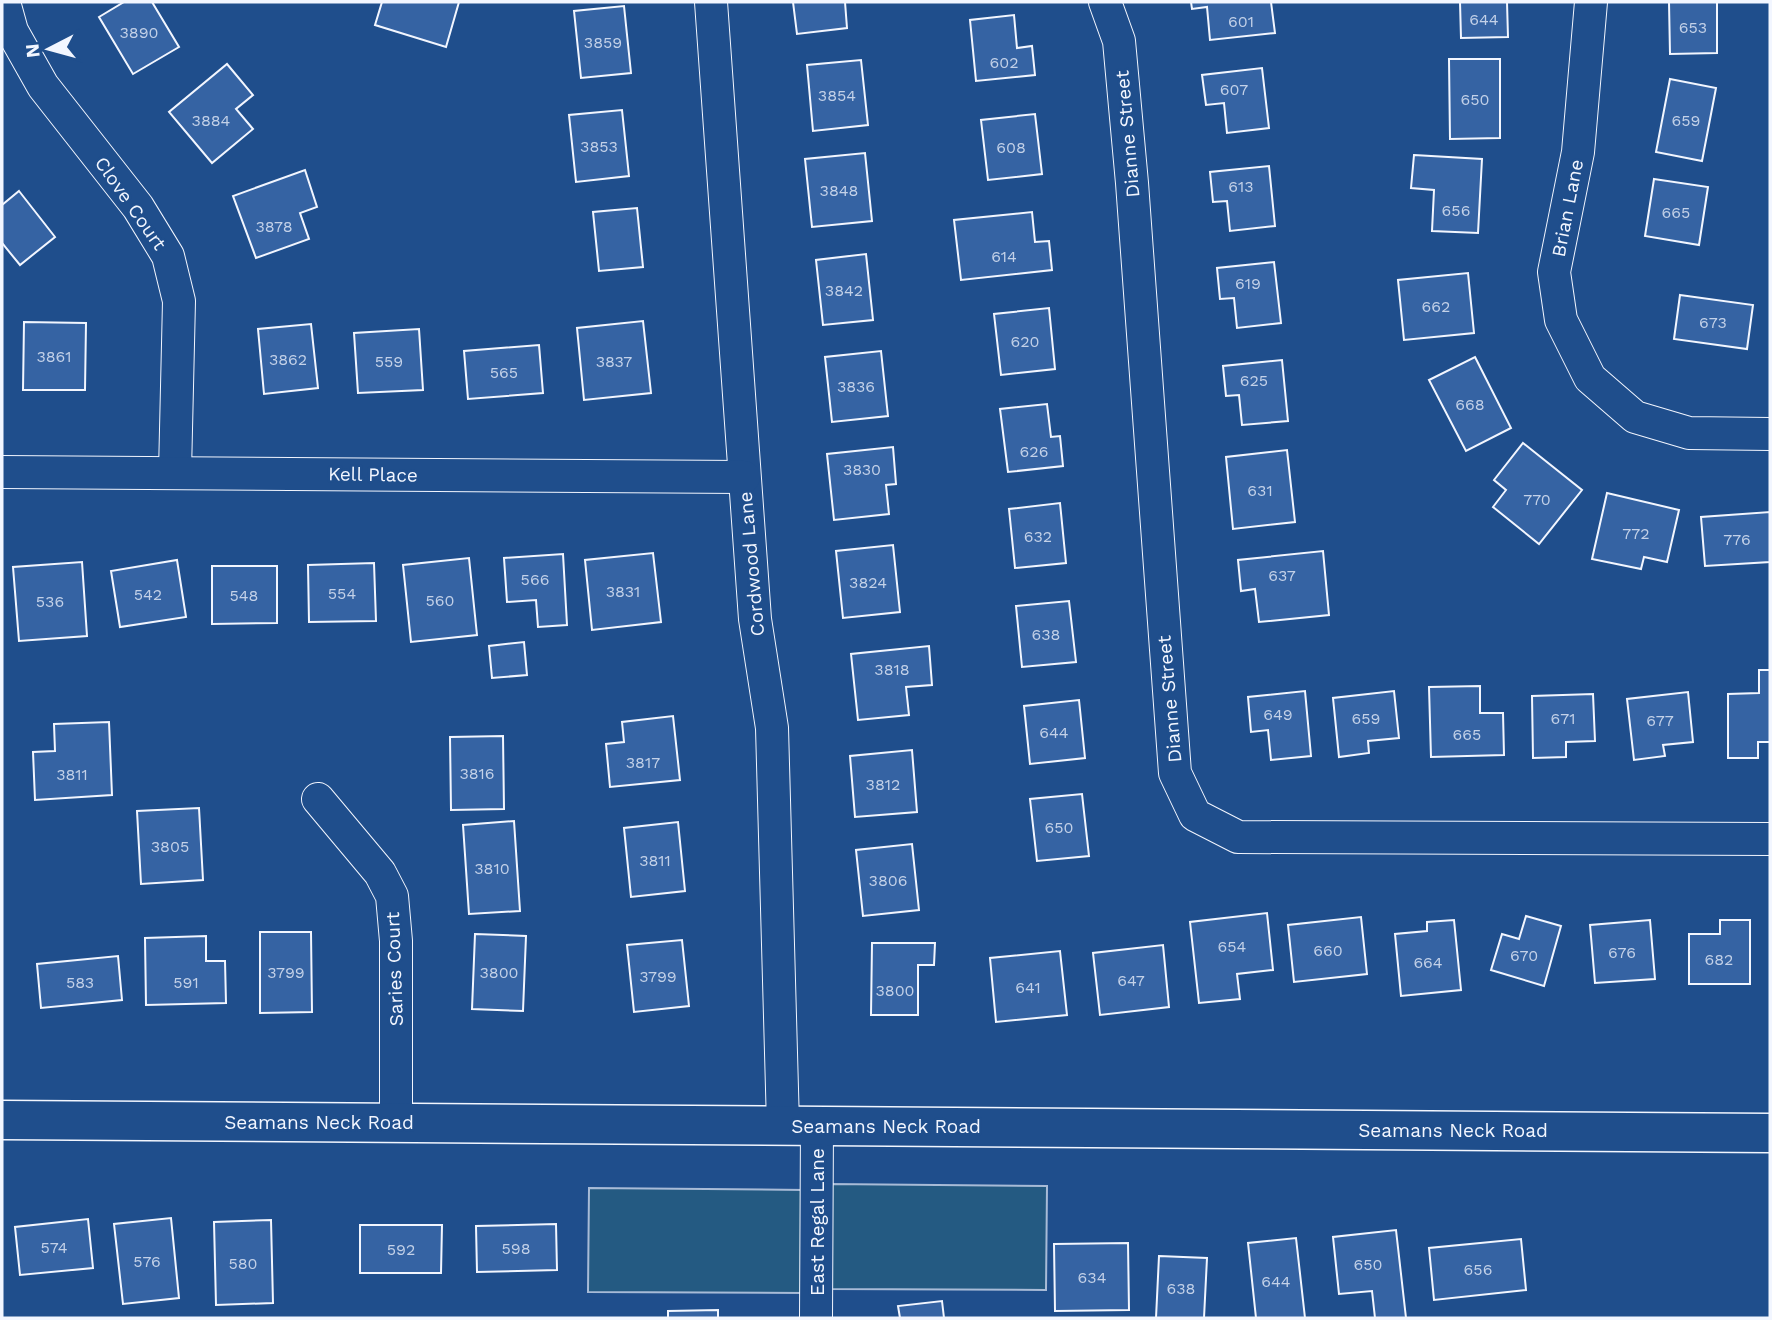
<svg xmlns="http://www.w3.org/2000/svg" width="1772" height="1320" font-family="'Work Sans',sans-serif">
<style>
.green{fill:#245a82;stroke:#a8bbd7;stroke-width:2}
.building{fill:#3563a3;stroke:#f2f6ff;stroke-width:2}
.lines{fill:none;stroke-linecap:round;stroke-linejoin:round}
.minor-casing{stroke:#f2f6ff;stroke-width:34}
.secondary-casing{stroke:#f2f6ff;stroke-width:41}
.minor{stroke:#1f4e8c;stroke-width:32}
.secondary{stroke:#1f4e8c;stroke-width:38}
.labels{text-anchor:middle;stroke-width:5;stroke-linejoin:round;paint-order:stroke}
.number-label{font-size:16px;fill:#c3d1e8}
.street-label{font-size:19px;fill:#f2f6ff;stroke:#1f4e8c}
</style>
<rect width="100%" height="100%" fill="#1f4e8c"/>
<g class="green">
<polygon points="829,1184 1047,1186 1046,1290 828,1289"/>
<polygon points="589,1188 805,1190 805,1293 588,1292"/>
</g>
<g class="building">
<polygon points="124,2 152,2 179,47 133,74 99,17"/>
<polygon points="382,2 459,2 446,47 375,25"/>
<polygon points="793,2 845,2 847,28 797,34"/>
<polygon points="1191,2 1271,2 1275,33 1210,40 1207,7 1192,9"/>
<polygon points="1460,2 1507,2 1508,37 1461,38"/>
<polygon points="1669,2 1717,2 1717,53 1670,54"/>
<polygon points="624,6 631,73 581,78 574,11"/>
<polygon points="1014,15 1017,48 1032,46 1035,75 976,81 970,20"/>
<polygon points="1449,59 1500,59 1500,138 1450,139"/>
<polygon points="861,60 868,125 813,131 807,65"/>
<polygon points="227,64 253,95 236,109 253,129 212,163 169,112"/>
<polygon points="1262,68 1269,128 1227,133 1224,103 1206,105 1202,75"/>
<polygon points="1670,79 1716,88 1702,161 1656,152"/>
<polygon points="622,110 629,176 576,182 569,115"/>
<polygon points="1035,114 1042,174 988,180 981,120"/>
<polygon points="865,153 872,221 812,227 805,159"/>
<polygon points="1414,155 1482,159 1478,233 1432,231 1434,190 1411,188"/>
<polygon points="1269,166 1275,226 1230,231 1227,201 1213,202 1210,172"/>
<polygon points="305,170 317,207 300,213 309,239 256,258 233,196"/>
<polygon points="1654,179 1708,187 1699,245 1645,236"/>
<polygon points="19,191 55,237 20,265 2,243 2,205"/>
<polygon points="637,208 643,267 599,271 593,212"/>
<polygon points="1032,212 1035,242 1049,241 1052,270 961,280 954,220"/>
<polygon points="866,254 873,320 823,325 816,260"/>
<polygon points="1274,262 1281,323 1237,328 1234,298 1220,299 1217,268"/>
<polygon points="1468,273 1474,333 1404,340 1398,280"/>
<polygon points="1680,295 1753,305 1747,349 1674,339"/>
<polygon points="1049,308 1055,369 1001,375 994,314"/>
<polygon points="643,321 651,393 584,400 577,328"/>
<polygon points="24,322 86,323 85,390 23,390"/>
<polygon points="311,324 318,388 264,394 258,329"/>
<polygon points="419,329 423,390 358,393 354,333"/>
<polygon points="539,345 543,393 468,399 464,351"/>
<polygon points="881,351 888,416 832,422 825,357"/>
<polygon points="1475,357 1511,428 1466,451 1429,380"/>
<polygon points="1282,360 1288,421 1242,425 1239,395 1226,396 1223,366"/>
<polygon points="1047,404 1051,437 1060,436 1063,466 1008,472 1000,409"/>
<polygon points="1523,443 1582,490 1539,544 1493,507 1506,490 1494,480"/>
<polygon points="893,447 896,484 886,485 889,514 834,520 827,454"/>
<polygon points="1287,450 1295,522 1233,529 1226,457"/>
<polygon points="1607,493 1679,510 1667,562 1644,557 1641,569 1592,559"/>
<polygon points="1060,503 1066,563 1015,568 1009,509"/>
<polygon points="1770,512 1770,562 1705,566 1701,517"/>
<polygon points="893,545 900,612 843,618 836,551"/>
<polygon points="1323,551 1329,615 1259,622 1255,589 1241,591 1238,560"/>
<polygon points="653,553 661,622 592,630 585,560"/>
<polygon points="563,554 567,625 538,627 536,600 507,602 504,558"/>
<polygon points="469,558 477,635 411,642 403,565"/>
<polygon points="177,560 186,617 120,627 111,571"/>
<polygon points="82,562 87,636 19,641 13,567"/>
<polygon points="374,563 376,621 309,622 308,565"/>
<polygon points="212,566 277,566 277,623 212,624"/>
<polygon points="1069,601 1076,662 1022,667 1016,606"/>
<polygon points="524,642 527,675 492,678 489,646"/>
<polygon points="929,646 932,685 906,687 909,715 858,720 851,654"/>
<polygon points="1759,670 1770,670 1770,742 1758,742 1758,758 1728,758 1728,694 1759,693"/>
<polygon points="1480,686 1480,713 1503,713 1504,755 1431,757 1429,687"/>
<polygon points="1305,691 1311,756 1271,760 1268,730 1251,732 1248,697"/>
<polygon points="1394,691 1399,738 1368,741 1369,753 1339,757 1333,698"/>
<polygon points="1688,692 1693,742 1663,745 1665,756 1634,760 1627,699"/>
<polygon points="1593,694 1595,741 1566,742 1566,757 1533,758 1532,696"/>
<polygon points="1079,700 1085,758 1030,764 1024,706"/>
<polygon points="673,716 680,780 610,787 606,744 624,742 622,722"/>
<polygon points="109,722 112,795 35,800 33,752 55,751 54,724"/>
<polygon points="503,736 504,809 451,810 450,737"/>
<polygon points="912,750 917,812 855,817 850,756"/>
<polygon points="1082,794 1089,856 1037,861 1030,799"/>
<polygon points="199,808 203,880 141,884 137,811"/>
<polygon points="514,821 520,911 469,914 463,825"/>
<polygon points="678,822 685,891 631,897 624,828"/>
<polygon points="912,844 919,910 863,916 856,850"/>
<polygon points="1267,913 1273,970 1237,974 1240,999 1199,1003 1190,922"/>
<polygon points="1526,916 1561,926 1544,986 1491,970 1502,934 1519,939"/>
<polygon points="1361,917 1367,974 1294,982 1288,925"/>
<polygon points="1454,920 1461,990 1401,996 1395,934 1427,931 1427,922"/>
<polygon points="1650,920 1655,979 1595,983 1590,925"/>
<polygon points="1720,920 1750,920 1750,984 1689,984 1689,934 1720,934"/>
<polygon points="260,932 311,932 312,1012 260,1013"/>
<polygon points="475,934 526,936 523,1011 472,1009"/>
<polygon points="206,936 206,961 225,961 226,1003 146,1005 145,938"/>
<polygon points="682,940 689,1006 634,1012 627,945"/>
<polygon points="872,943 935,943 934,965 918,965 918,1015 871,1015"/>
<polygon points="1163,945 1169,1007 1100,1015 1093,953"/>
<polygon points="1060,951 1067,1015 996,1022 990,958"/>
<polygon points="118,956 122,1000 41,1008 37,964"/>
<polygon points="171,1218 179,1298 123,1304 114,1224"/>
<polygon points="88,1219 93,1268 20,1275 15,1227"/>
<polygon points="271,1220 273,1303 216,1305 214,1222"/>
<polygon points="556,1224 557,1270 477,1272 476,1226"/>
<polygon points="360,1225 442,1225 441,1273 360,1273"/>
<polygon points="1396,1230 1406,1318 1375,1318 1372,1291 1339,1294 1333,1237"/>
<polygon points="1296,1238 1305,1318 1256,1318 1248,1243"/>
<polygon points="1521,1239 1526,1290 1434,1300 1429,1248"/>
<polygon points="1128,1243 1129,1310 1055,1311 1054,1244"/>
<polygon points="1159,1256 1207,1258 1204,1318 1156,1318"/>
<polygon points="942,1301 944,1318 900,1318 898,1306"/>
<polygon points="718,1310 718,1318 668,1318 668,1311"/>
</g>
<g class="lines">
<defs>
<g id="minor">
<polyline points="4,2 12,31 43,86 138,207 168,256 179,301 175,472"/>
<polyline points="711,2 755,619 772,728 783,1125"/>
<polyline points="1105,2 1119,41 1132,183 1175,773 1195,815 1238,837 1770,839"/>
<polyline points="1591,2 1578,152 1554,272 1561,320 1590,378 1635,417 1689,433 1770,434"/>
<polyline points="2,472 744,477"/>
<polyline points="318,799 380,873 392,896 396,941 396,1123"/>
<polyline points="816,1318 817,1125"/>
</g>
<polyline id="secondary" points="2,1120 1770,1133"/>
</defs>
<use href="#minor" class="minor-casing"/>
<use href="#secondary" class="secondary-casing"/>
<use href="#minor" class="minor"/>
<use href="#secondary" class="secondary"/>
</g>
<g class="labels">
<g class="number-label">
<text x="1484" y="25">644</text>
<text x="1241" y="27">601</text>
<text x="1693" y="33">653</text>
<text x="139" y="38">3890</text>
<text x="603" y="48">3859</text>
<text x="1004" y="68">602</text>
<text x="1234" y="95">607</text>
<text x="837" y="101">3854</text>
<text x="1475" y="105">650</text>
<text x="211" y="126">3884</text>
<text x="1686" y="126">659</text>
<text x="599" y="152">3853</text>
<text x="1011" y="153">608</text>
<text x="1241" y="192">613</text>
<text x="839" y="196">3848</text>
<text x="1456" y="216">656</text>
<text x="1676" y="218">665</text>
<text x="274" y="232">3878</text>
<text x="1004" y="262">614</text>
<text x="1248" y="289">619</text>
<text x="844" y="296">3842</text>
<text x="1436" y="312">662</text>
<text x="1713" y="328">673</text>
<text x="1025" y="347">620</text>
<text x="54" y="362">3861</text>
<text x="288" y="365">3862</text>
<text x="389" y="367">559</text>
<text x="614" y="367">3837</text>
<text x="504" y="378">565</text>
<text x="1254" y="386">625</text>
<text x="856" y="392">3836</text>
<text x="1470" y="410">668</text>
<text x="1034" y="457">626</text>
<text x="862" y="475">3830</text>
<text x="1260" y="496">631</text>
<text x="1537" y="505">770</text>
<text x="1636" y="539">772</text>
<text x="1038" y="542">632</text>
<text x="1737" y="545">776</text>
<text x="1282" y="581">637</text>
<text x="535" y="585">566</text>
<text x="868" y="588">3824</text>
<text x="623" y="597">3831</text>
<text x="342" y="599">554</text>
<text x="148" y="600">542</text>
<text x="244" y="601">548</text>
<text x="440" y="606">560</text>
<text x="50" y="607">536</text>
<text x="1046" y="640">638</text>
<text x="892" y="675">3818</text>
<text x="1278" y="720">649</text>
<text x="1366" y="724">659</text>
<text x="1563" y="724">671</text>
<text x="1660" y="726">677</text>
<text x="1054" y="738">644</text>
<text x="1467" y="740">665</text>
<text x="643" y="768">3817</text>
<text x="477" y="779">3816</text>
<text x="72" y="780">3811</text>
<text x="883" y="790">3812</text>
<text x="1059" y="833">650</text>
<text x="170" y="852">3805</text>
<text x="655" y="866">3811</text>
<text x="492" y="874">3810</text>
<text x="888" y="886">3806</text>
<text x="1232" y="952">654</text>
<text x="1328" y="956">660</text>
<text x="1622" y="958">676</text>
<text x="1524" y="961">670</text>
<text x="1719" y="965">682</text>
<text x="1428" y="968">664</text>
<text x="286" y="978">3799</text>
<text x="499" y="978">3800</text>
<text x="658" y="982">3799</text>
<text x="1131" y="986">647</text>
<text x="80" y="988">583</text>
<text x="186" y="988">591</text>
<text x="1028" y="993">641</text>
<text x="895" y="996">3800</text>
<text x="54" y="1253">574</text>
<text x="516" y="1254">598</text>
<text x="401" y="1255">592</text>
<text x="147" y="1267">576</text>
<text x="243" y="1269">580</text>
<text x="1368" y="1270">650</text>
<text x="1478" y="1275">656</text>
<text x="1092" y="1283">634</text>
<text x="1276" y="1287">644</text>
<text x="1181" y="1294">638</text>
</g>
<g class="street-label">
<text transform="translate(1127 134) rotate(-95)" y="7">Dianne Street</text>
<text transform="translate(131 203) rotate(55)" y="7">Clove Court</text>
<text transform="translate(1567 208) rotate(-79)" y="7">Brian Lane</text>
<text transform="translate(373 474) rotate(1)" y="7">Kell Place</text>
<text transform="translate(751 564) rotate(-95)" y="7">Cordwood Lane</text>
<text transform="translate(1169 699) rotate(-95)" y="7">Dianne Street</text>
<text transform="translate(394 969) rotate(-92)" y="7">Saries Court</text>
<text x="319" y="1129">Seamans Neck Road</text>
<text x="886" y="1133">Seamans Neck Road</text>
<text x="1453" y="1137">Seamans Neck Road</text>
<text transform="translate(817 1222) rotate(-90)" y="7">East Regal Lane</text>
</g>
</g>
<rect width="1772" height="1320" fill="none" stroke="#f2f6ff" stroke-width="7"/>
<g transform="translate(49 49) rotate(264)" stroke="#1f4e8c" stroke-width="5" paint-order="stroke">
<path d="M0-5L12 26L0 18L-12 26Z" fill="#f2f6ff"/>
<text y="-10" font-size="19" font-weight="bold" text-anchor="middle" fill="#f2f6ff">N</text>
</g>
</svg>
